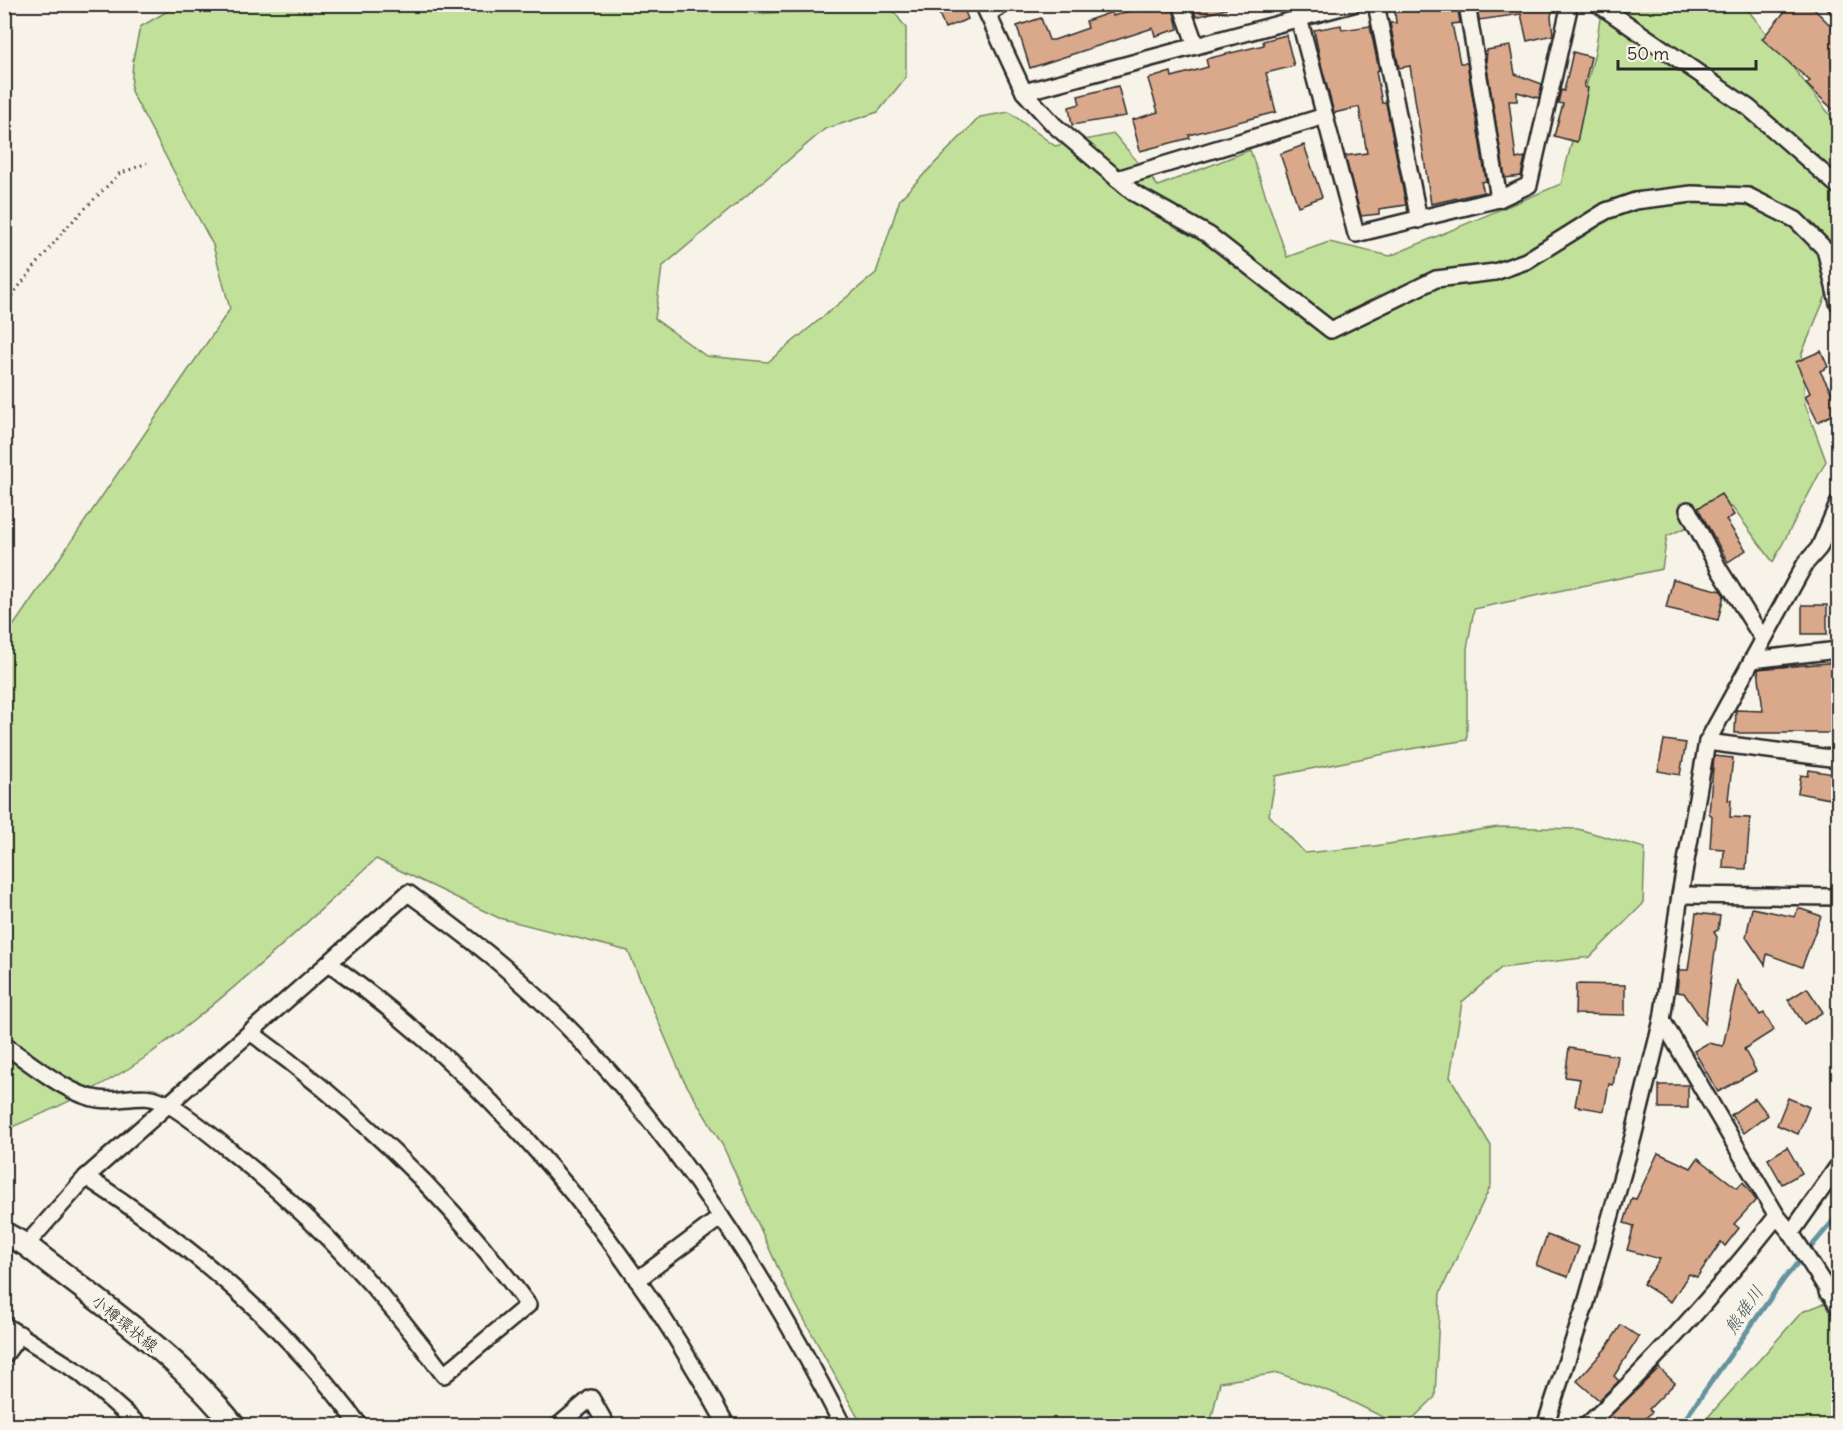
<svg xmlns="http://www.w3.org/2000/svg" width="1843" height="1430" font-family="Delius,'Klee One',sans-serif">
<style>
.green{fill:#c1e19a;stroke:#768662;stroke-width:1.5}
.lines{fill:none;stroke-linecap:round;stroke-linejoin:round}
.stream{stroke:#66939f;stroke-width:5}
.building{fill:#daa98c;stroke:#2b2b2b;stroke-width:1.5}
.street-casing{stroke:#2b2b2b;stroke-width:20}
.secondary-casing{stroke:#2b2b2b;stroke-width:26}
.path{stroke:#2b2b2b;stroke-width:3;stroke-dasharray:1.5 4.5;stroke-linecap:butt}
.street{stroke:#f7f3e8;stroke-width:15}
.secondary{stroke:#f7f3e8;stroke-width:21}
.labels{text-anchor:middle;stroke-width:6;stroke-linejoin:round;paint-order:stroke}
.street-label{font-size:16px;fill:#2b2b2b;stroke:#f7f3e8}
.water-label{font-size:18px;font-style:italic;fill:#44565c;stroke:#f7f3e8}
</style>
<rect width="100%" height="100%" fill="#f7f3e8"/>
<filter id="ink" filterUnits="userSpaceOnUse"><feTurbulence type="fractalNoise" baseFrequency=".0167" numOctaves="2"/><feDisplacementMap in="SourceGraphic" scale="12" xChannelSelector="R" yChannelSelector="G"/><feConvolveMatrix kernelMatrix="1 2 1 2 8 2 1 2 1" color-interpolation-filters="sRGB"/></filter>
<g filter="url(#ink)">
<g class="green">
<path d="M750,4L755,14L889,5L906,28V77L878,112L825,129L662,267L655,319L706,356L768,362L876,273L900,199L980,117L1009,112L1055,146L1114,134L1158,186L1250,150L1287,257L1329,242L1390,256L1561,184L1595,52L1602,5H1744L1838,125V267L1802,353L1805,404L1826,461L1773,562L1732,507L1667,536L1662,569L1474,609L1467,649V740L1404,750L1276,776L1269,815L1305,853L1375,846L1498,827L1578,829L1645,848L1643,904L1590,957L1501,968L1462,1002L1450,1077L1491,1146V1185L1440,1293L1435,1397L1406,1425H1399L1336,1394L1278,1373L1220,1382L1210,1425H862L788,1290L723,1146L683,1079L628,951L499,918L376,859C301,928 226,999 143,1059C101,1088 52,1110 5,1130V638L230,309L213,245L131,91L133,60L140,27L178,5Z"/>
<polygon points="1838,1298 1838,1425 1700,1426 1802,1312"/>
</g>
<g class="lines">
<polyline class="stream" points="1680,1426 1784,1279 1838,1215"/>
</g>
<g class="building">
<polygon points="935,4 962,4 968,19 945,28"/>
<polygon points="1172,4 1178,29 1155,36 1153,28 1030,68 1017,26 1041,18 1049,40 1054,40 1088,28 1086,21 1112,12 1113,16 1143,7 1145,11"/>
<polygon points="1192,4 1225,4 1226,9 1196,17"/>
<polygon points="1394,4 1457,4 1460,23 1452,24 1460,63 1467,63 1486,181 1481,182 1484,192 1431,204 1410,66 1399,68 1390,23 1396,23"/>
<polygon points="1477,4 1554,4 1551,16 1553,35 1527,41 1521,14 1479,20"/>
<polygon points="1791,4 1809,4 1839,34 1839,115 1806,84 1810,81 1762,39"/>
<polygon points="1341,25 1342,30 1370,26 1379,70 1376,71 1382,103 1386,103 1406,205 1379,209 1379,214 1361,216 1345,156 1367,153 1359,107 1334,113 1321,64 1314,30"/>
<polygon points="1286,35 1294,66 1266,73 1276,112 1189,135 1190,138 1140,151 1132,120 1158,112 1148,79 1171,72 1172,77 1208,67 1206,59 1264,45 1263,41"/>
<polygon points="1510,46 1515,74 1542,84 1539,98 1517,92 1517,101 1509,101 1516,159 1525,157 1521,176 1505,178 1486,62 1487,50"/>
<polygon points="1573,52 1591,57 1584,87 1588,88 1577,142 1554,136 1563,104 1558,103 1561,90 1564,91"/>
<polygon points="1118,86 1126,116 1072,125 1069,107 1080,104 1078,96"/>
<polygon points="1304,145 1322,197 1298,206 1280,154"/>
<polygon points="1821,351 1828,367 1820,371 1839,406 1839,411 1818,422 1805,396 1810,393 1796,362"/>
<polygon points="1721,494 1734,515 1726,520 1746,550 1728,562 1698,508"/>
<polygon points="1673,579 1721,591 1724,595 1718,620 1666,608"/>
<rect x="1802" y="605" width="25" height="29"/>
<polygon points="1839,662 1839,733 1735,733 1736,710 1763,711 1758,669"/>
<polygon points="1664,740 1686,743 1680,775 1658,771"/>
<polygon points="1714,756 1733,758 1728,800 1731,800 1730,817 1750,818 1746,869 1723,868 1724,849 1710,848 1712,816 1709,813"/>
<polygon points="1809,770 1834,774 1830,799 1798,793 1801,775 1808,776"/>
<polygon points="1752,908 1795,917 1798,908 1821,916 1802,967 1767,954 1765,965 1746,937"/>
<polygon points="1696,913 1720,916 1718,930 1714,932 1717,937 1705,1024 1684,993 1677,992 1679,970 1688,970"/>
<polygon points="1737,981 1760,1015 1764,1013 1774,1030 1744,1049 1756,1071 1718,1092 1694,1051 1708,1043 1723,1046"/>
<polygon points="1576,984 1625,985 1625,1015 1575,1014"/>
<polygon points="1807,988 1823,1012 1804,1024 1788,1000"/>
<polygon points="1569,1048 1618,1056 1613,1085 1609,1084 1604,1111 1575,1106 1580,1079 1565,1077"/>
<rect x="1659" y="1085" width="29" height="23"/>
<polygon points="1755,1098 1768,1115 1744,1133 1731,1115"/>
<polygon points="1788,1098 1809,1107 1798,1134 1777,1125"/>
<polygon points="1787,1147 1802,1173 1782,1184 1768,1159"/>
<polygon points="1658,1153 1691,1168 1698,1158 1737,1188 1743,1182 1756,1200 1734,1224 1739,1228 1725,1246 1721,1242 1697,1277 1689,1274 1671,1302 1643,1284 1660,1259 1627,1250 1634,1226 1624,1223 1632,1198 1636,1199"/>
<polygon points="1547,1235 1579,1247 1568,1277 1536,1265"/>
<polygon points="1621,1325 1639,1337 1614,1376 1619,1381 1599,1400 1577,1381 1606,1348"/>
<polygon points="1659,1368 1675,1383 1649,1409 1652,1412 1639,1425 1601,1425"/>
</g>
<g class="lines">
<defs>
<g id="street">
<polyline points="983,4 1024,92 1054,125 1134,193 1209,235 1331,330 1436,279 1495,272 1526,261 1606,211 1635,201 1692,194 1748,196 1796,220 1825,249 1838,303"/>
<polyline points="1181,4 1196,46"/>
<polyline points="1376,4 1419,220"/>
<polyline points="1467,4 1499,199"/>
<polyline points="1598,4 1749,108 1838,186"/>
<polyline points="1835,4 1838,8"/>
<polyline points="988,14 1004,4"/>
<polyline points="1299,18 1356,234 1499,199 1529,185 1570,4"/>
<polyline points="1024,92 1353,4"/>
<polyline points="1117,179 1325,116"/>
<polyline points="1688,510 1719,569 1763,639"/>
<polyline points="1752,660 1838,650"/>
<polyline points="1707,742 1838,759"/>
<polyline points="1680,895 1838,897"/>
<path d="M329,963C497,1083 629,1244 727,1426"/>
<polyline points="1662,1020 1777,1216 1791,1233 1838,1306"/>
<path d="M4,1045C30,1062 68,1095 98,1099C125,1103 142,1089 169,1105C193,1119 216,1139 238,1157C316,1220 385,1294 444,1375L528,1305C450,1198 357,1109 250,1032"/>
<path d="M86,1177C191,1245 285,1324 360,1426"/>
<polyline points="1791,1233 1838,1166"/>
<path d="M26,1245L86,1177L408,893C441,917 474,941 505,968C649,1093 757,1257 843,1426"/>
<polyline points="637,1280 721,1217"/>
<polyline points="1827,1292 1838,1281"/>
<polyline points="4,1325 80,1373 140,1426"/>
<polyline points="4,1356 20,1334"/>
<polyline points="558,1426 591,1398 607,1426"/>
<polyline points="1545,1426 1586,1303 1633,1137 1662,1020 1680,895 1707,742 1805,564 1819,548 1838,504"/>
<path d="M1586,1426C1655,1362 1718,1290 1777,1216"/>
</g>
<path id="secondary" d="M4,1233L26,1245C97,1301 178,1354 234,1426"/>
</defs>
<use href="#street" class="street-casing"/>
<use href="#secondary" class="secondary-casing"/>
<g class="path">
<polyline points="4,116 13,123"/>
<polyline points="4,305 66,228 119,174 147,163"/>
</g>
<use href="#street" class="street"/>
<use href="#secondary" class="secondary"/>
</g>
</g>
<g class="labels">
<g class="street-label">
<text transform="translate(125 1323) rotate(39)" y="6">小樽環状線</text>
</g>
<g class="water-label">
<text transform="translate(1744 1310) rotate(-55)" y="6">熊碓川</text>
</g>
</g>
<rect width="1843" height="1430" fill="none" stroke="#f7f3e8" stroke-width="24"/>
<rect x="12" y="12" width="1819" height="1406" fill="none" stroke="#2b2b2b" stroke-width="2" filter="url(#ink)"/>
<path d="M1618 60v9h138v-9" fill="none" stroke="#2b2b2b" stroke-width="3"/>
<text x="1627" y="60" font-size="18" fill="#2b2b2b" stroke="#f7f3e8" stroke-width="4.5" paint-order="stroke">50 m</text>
</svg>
